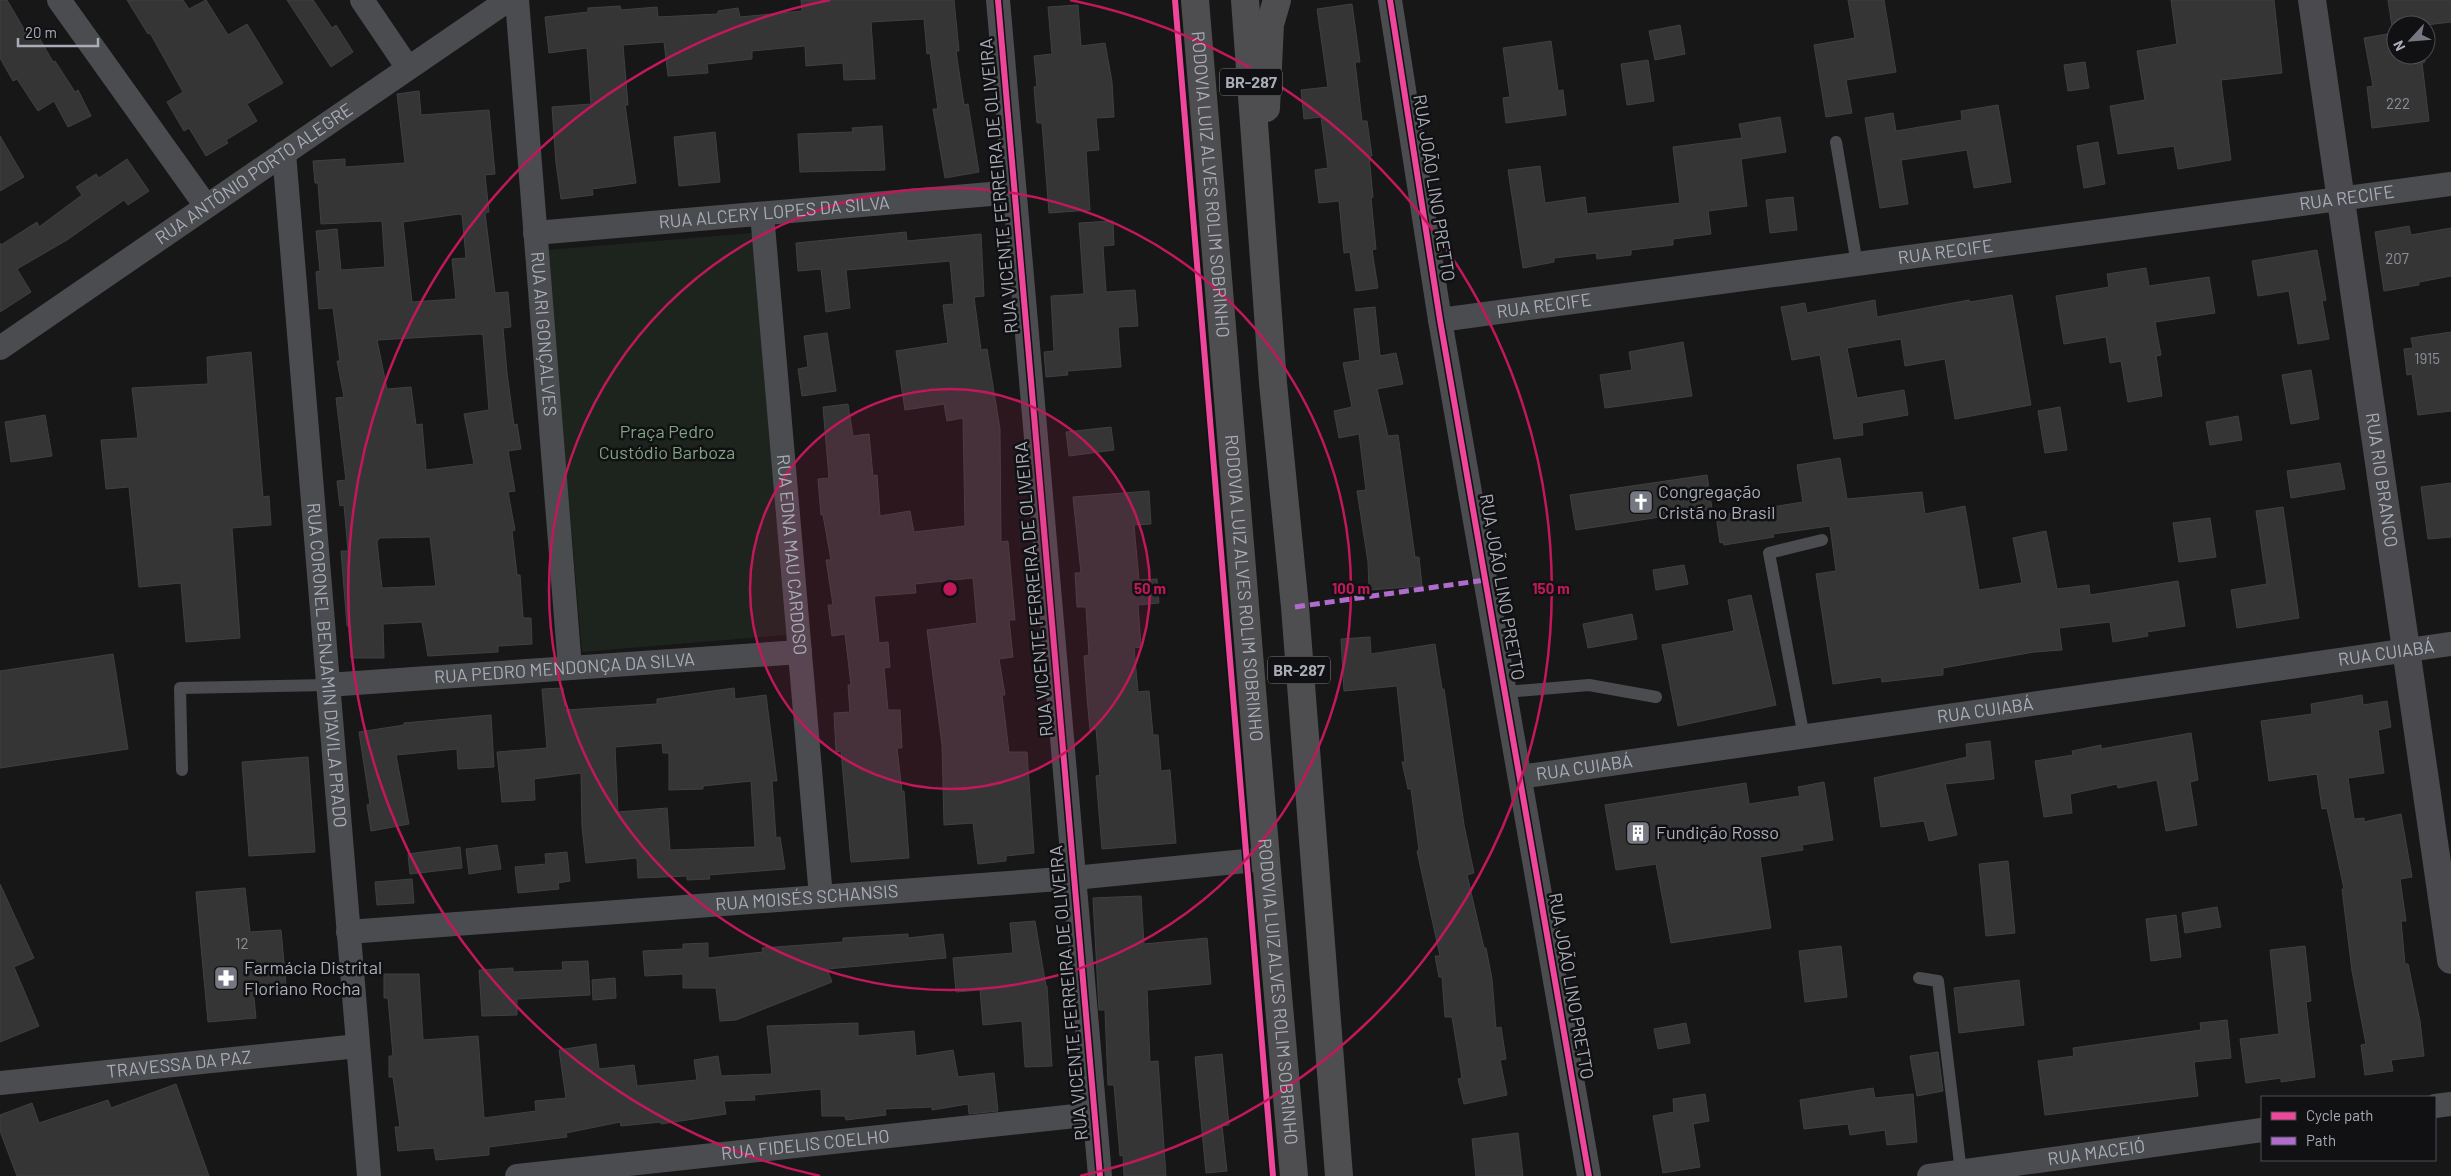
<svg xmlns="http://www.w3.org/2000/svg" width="2451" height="1176" font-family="Barlow,sans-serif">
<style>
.green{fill:#1d241e}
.building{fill:#353536;stroke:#3f4043;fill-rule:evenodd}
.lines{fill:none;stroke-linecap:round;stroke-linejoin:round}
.lane{stroke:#4b4c50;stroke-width:12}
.street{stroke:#4b4c50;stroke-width:24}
.secondary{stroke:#4a4a4e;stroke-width:28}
.highway{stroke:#4e4e51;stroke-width:28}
.quiet{stroke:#b06ccc;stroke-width:5;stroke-dasharray:10 5;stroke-linecap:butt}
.cycleway-casing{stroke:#111113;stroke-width:9}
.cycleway{stroke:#ed469a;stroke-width:6}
.ring{fill:none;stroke:#c2185b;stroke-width:2.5}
.labels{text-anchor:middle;stroke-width:5;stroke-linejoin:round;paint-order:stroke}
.number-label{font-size:15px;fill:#8b8f98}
.shield{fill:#111113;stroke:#7b7e86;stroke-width:1}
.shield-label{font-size:16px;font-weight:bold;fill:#a8adb8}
.street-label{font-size:18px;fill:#a8adb8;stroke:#111113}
.park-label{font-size:18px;fill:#7fa381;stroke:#111113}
.poi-label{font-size:18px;fill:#a8adb8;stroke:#111113;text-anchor:start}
.centre{fill:#c2185b;stroke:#111113;stroke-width:2.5}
.ring-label{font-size:15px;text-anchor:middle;font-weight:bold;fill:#c2185b;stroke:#111113;stroke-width:5;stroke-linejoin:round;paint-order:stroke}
</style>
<rect width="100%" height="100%" fill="#171717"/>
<polygon class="green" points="752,233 786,635 582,652 547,250"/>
<g class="building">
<polygon points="0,0 7,0 28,36 36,32 53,62 55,61 75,92 78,90 91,116 68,127 54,101 38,111 17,79 13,81 0,58"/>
<polygon points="127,0 183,0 189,9 206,0 228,35 247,24 283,83 247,104 257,121 226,140 228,143 206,156 189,128 184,131 167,102 183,92 150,33 148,34"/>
<polygon points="287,0 313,0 332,28 336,25 353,52 331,67"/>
<polygon points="801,0 954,0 959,51 956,51 964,105 968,104 979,172 945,178 933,109 938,109 930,53 927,54 924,19 871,22 875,79 844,80 843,63 806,66 805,46 752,51 752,59 707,64 708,73 668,76 664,42 623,45 628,105 625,105 636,183 592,189 593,195 561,199 556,163 552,107 591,104 587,48 549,53 545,17 588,12 588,8 620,6 621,10 657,7 658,17 718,14 718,11 738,8 740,17 802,11"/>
<polygon points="1848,0 1884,0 1896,72 1846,80 1852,113 1826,117 1814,45 1855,38"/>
<polygon points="2171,0 2274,0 2282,73 2221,80 2231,160 2178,169 2174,146 2118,154 2110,106 2145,100 2137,51 2177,44"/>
<polygon points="2388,0 2451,0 2451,22 2426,25 2396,25 2396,55 2424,55 2425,62 2422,63 2429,121 2372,128 2367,87 2373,86 2364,38 2393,33"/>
<polygon points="1352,4 1360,62 1355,62 1362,121 1367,121 1372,156 1369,156 1373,197 1371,198 1376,249 1372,250 1378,288 1356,291 1350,252 1344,253 1339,201 1319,203 1315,170 1328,168 1321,117 1304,119 1301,90 1328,87 1317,9"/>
<polygon points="1078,5 1081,46 1105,43 1112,82 1114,117 1096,118 1099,150 1086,151 1090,210 1049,213 1042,123 1037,123 1034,87 1037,86 1034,56 1052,54 1048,7"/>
<polygon points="1680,25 1685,54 1655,60 1649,31"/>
<polygon points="1551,41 1558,91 1563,90 1566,115 1506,123 1503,98 1510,97 1503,48"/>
<polygon points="1648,60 1654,101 1627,105 1621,64"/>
<polygon points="2085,62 2089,88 2068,91 2064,65"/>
<path d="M419,91L421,115L489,110L495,174L485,175L489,212L485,213L495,293L508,292L511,327L503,328L507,373L514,425L517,424L521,449L508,451L515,491L508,492L515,530L512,531L517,575H520L523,618H531L532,644L498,646V652L428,656L422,622L383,624L384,658H351V626H347L341,551H348L344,505L340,506L337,481L346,480L336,398L344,397L337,361H340L333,308L319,309L316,272L320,271L316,231L337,229L341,270L385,267L382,221L321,224L318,183H315L313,161L345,159V167L405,163L397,94ZM459,214L462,215L466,258L452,259L456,299L412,302L403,222ZM480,334L483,335L489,410L464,414L474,464L426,470L422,424L416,425L411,387L387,389L377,340ZM430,537L436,586L382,588L377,542L379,538Z"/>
<polygon points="1998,105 2011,182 1974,188 1967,150 1901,160 1908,204 1880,208 1865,118 1893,113 1896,131 1962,120 1961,111"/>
<polygon points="1780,117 1786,152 1741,159 1747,206 1708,211 1711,234 1673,239 1673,245 1631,250 1631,255 1597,259 1596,253 1554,258 1554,262 1523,268 1508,170 1540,166 1545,203 1585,197 1587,214 1680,203 1673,147 1742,138 1739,124"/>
<polygon points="882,126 885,170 800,172 798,134 853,132 852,128"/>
<polygon points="715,132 720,182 679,186 674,137"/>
<polygon points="0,136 24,177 0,191"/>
<polygon points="2098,142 2105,184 2084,188 2077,146"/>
<polygon points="127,159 149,191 128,205 124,200 67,240 17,269 31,292 0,312 0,243 1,245 37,222 39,227 82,195 76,187 96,174 99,178"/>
<polygon points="1793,197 1797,230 1770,233 1766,200"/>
<polygon points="1113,221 1114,245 1103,246 1106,292 1135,290 1138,326 1118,327 1121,367 1067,371 1068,375 1046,377 1044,352 1054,351 1051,296 1084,294 1079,223"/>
<polygon points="2409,226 2411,235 2451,228 2451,276 2419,282 2419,285 2384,291 2375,232"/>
<polygon points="906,232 907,241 981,234 984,296 974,297 981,350 987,349 1000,429 1001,542 1008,541 1015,620 1009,620 1013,657 999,659 1005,695 1002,695 1009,752 1027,752 1034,853 1006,856 1006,861 978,864 973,823 944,825 942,745 927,630 977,623 973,578 915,584 916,593 874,596 879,643 888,642 890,667 884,668 888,710 900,710 902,748 897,748 902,791 904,791 909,858 851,862 841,751 836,752 834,713 850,712 848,685 851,685 845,634 832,636 828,605 833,605 826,560 831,560 823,515 821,515 818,479 829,478 823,407 848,404 853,436 869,434 873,476 877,475 880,516 910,511 914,532 965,526 963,418 947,421 944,404 905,410 896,351 948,343 943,305 954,304 950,261 846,270 850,308 826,312 821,269 798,271 796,243"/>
<polygon points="2317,250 2326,300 2322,301 2329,339 2298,344 2289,291 2258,296 2252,261"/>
<polygon points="2146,268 2149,286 2209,277 2215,313 2155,322 2161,355 2156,356 2162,396 2128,402 2121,361 2110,363 2106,337 2064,344 2056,296 2109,287 2107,274"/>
<polygon points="2012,295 2031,405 1955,419 1945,359 1905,366 1901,339 1847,348 1857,398 1904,390 1908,415 1862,423 1863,435 1834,439 1820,355 1792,360 1781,307 1805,303 1807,313 1875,300 1877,317 1969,300 1970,302"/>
<polygon points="1375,307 1380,356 1396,353 1403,384 1377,389 1388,436 1398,435 1415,557 1419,557 1422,586 1369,590 1368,562 1357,491 1366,490 1359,434 1339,438 1334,411 1352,407 1343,363 1360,360 1354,309"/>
<polygon points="2451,332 2451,411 2418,415 2412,374 2407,375 2404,349 2413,348 2411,338"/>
<polygon points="827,333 836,391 802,396 798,369 808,367 804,336"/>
<polygon points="1683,342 1692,396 1605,408 1600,375 1632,370 1629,352"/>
<polygon points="251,352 263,497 269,496 271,525 232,528 240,638 186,642 181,583 139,587 129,487 106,489 101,440 138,438 132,388 208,384 207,357"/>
<polygon points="2311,370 2319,419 2291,424 2282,375"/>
<polygon points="2060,407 2067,450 2045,453 2038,411"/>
<polygon points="45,415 52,456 11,462 5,422"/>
<polygon points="2238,416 2242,440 2210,445 2206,422"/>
<polygon points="1111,427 1114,450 1069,456 1066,432"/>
<polygon points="1840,458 1847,499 1922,492 1925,514 1965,506 1979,590 2022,583 2013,538 2046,531 2057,589 2089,585 2090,595 2178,581 2185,626 2147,632 2148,636 2113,642 2110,622 2059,628 2062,650 2034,652 1943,668 1943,675 1882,682 1881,677 1833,684 1816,574 1836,571 1830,526 1773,534 1774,537 1724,545 1723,542 1720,543 1716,516 1803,502 1797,465"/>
<polygon points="2340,463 2345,489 2291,498 2287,471"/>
<polygon points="1707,475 1712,509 1576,530 1570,495"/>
<polygon points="2451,483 2451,537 2428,539 2421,487"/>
<polygon points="1149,491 1151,524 1134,525 1139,580 1157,579 1159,603 1138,605 1141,647 1134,648 1138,692 1149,691 1153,735 1158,735 1161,771 1170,770 1176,843 1102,849 1096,776 1100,775 1096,729 1090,730 1087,697 1084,656 1089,655 1086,607 1077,607 1075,573 1081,573 1073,497"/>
<polygon points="2283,507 2299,618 2237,628 2231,590 2267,584 2256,511"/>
<polygon points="2210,518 2216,557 2179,562 2173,523"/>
<polygon points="1684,565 1688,584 1656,590 1653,570"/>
<polygon points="1751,595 1776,705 1678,726 1662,645 1734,631 1728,600"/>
<polygon points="1632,614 1637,639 1588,648 1583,624"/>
<polygon points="1370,637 1371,654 1435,644 1442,689 1444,689 1464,825 1474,873 1467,875 1484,948 1486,948 1492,979 1496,1028 1501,1027 1506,1059 1500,1060 1507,1095 1464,1104 1458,1079 1462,1078 1452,1017 1445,1017 1442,977 1439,977 1435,956 1440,956 1417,851 1419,850 1411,789 1408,789 1402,762 1405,762 1397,686 1344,691 1341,639"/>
<polygon points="113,654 128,749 0,768 0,671"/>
<path d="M563,688L565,710L657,704V699L734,688L735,699L766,695L777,781H772L776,838L780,837L785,869L709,875L710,879L687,880V876L638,878L637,858L586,863L582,827L581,773L534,779L535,800L502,802L497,752L547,748L542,689ZM662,743L663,753H669V790L703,789V786L751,781L755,847L670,850L667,808L618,812L615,747Z"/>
<polygon points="2362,695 2363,705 2387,701 2391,727 2378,730 2384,773 2348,778 2354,819 2364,818 2364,822 2401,814 2412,877 2400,879 2406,921 2401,921 2405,964 2408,964 2420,1021 2424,1056 2391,1060 2393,1071 2365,1075 2361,1045 2366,1044 2352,971 2342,889 2344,889 2327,808 2322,809 2317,774 2269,781 2261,721 2312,714 2311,704"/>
<polygon points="491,715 494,767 458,769 457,749 396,755 409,824 371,831 367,805 370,804 359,732 404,725 404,723"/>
<polygon points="2191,733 2198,780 2190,782 2197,825 2166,831 2157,780 2118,788 2117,784 2070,794 2072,813 2044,817 2035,761 2073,755 2072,751 2101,745 2101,749"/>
<polygon points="1990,741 1994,779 1945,784 1957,835 1929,841 1924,821 1881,827 1874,778 1967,757 1966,744"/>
<polygon points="308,757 315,852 249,856 242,762"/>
<polygon points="1824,782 1833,840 1802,845 1803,850 1760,857 1771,928 1671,943 1656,864 1616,870 1605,805 1746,783 1749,804 1800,796 1798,787"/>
<polygon points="497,845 501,869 469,874 466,849"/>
<polygon points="460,847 462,868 410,874 408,854"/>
<polygon points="567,852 570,881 558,883 559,889 518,893 515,867 546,864 545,854"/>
<polygon points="2008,861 2015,933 1986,936 1979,864"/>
<polygon points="412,879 414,903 377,905 375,882"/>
<polygon points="0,884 34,958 14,967 39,1026 0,1042"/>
<polygon points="245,888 250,932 281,930 286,985 253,988 256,1018 208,1022 196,892"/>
<polygon points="1141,896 1144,944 1207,938 1211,984 1147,990 1150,1062 1158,1061 1166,1176 1124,1176 1123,1155 1120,1156 1114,1085 1108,1085 1105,1010 1099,1010 1093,898"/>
<polygon points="2217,907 2221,927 2185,933 2182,913"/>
<polygon points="2176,915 2181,957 2151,961 2146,919"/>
<polygon points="1035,921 1046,986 1047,986 1052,1066 1025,1067 1022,1021 983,1025 980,990 956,992 953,958 1013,953 1010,923"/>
<polygon points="908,934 908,938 943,934 946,958 827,969 832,982 736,1020 720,1021 716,988 683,988 683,974 645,976 643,951 683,949 683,944 708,943 708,958 763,952 762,948 843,942 843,938"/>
<polygon points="1841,946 1847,997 1805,1002 1799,951"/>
<polygon points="2305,946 2311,1001 2306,1002 2315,1077 2281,1082 2281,1078 2246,1083 2240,1039 2279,1034 2270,950"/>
<polygon points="588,961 590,995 517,999 517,1015 482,1016 479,970 513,968 513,972 563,970 562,962"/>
<polygon points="384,974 419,974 423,1040 478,1036 484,1118 536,1111 535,1101 566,1098 559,1050 596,1044 599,1069 634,1065 637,1086 697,1080 694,1060 718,1056 721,1076 772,1074 767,1026 858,1023 858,1036 914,1031 916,1056 953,1050 958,1077 994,1073 998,1111 969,1114 968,1104 932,1110 932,1107 885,1109 886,1115 846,1120 845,1116 822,1116 821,1089 754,1095 755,1100 724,1101 726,1114 661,1124 661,1122 621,1126 620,1122 566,1133 567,1137 489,1147 489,1155 436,1160 434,1148 398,1151 395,1127 400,1127 393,1077 389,1077 389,1056 393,1056 388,998 384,998"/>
<polygon points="615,978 616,998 593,1000 592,980"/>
<polygon points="2019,980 2024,1025 1959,1033 1954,988"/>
<polygon points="2227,1020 2231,1058 2194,1062 2198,1096 2045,1115 2038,1061 2074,1056 2073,1048 2201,1030 2200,1023"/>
<polygon points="1686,1023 1690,1043 1658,1049 1654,1029"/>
<polygon points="1938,1052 1943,1091 1917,1096 1910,1056"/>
<polygon points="1222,1054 1229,1125 1222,1126 1227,1171 1206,1173 1195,1057"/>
<polygon points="176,1084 209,1176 17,1176 0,1131 0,1115 32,1103 39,1123 108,1100 111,1108"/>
<polygon points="1873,1088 1875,1098 1913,1094 1917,1142 1887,1145 1885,1130 1850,1135 1848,1124 1804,1129 1800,1100"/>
<polygon points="1705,1094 1709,1121 1693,1124 1700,1167 1663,1173 1653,1116 1674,1112 1673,1099"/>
<polygon points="1518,1133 1523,1176 1476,1176 1472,1139"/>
</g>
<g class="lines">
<g class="lane">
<polyline points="1836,142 1857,264"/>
<polyline points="1505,692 1589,685 1656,697"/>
<polyline points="1804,737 1769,553 1822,540"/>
<polyline points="182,770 180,688 327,685"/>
<polyline points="1919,978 1938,981 1961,1172"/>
</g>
<g class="street">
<polyline points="59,0 206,206"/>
<polyline points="362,0 408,68"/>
<path id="s1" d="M517,0L570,668"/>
<polyline points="998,0 1100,1176"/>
<polyline points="1390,0 1440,320 1589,1176"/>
<path id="s2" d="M284,153L369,1176"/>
<path id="s3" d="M762,214L821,897"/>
<path id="s4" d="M535,233L1014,192"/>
<path id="s5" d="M1440,320L2451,184"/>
<path id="s6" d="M0,348L508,0"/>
<path id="s7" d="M327,685L800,652"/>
<path id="s8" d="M1520,777L2451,644"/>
<path id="s9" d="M348,932L1074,878L1266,859"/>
<path id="s10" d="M0,1083L358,1046"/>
<polyline points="2435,1106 2451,1104"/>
<path id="s11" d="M517,1176L1094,1114"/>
<path id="s12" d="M1929,1176L2262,1130"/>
</g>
<path class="secondary" id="s13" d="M2312,0L2451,960"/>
<g class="highway">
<path id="s14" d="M1195,0L1266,859L1294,1176"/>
<polyline points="1245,0 1273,383 1295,607 1339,1176"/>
<polyline points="1266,108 1270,24 1277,0"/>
</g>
<polyline class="quiet" points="1295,607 1485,580"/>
<defs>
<g id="cycleway">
<polyline points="998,0 1100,1176"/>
<polyline points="1175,0 1273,1176"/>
<polyline points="1390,0 1440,320 1589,1176"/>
</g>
</defs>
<use href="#cycleway" class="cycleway-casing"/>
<use href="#cycleway" class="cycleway"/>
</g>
<circle cx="950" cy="589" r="200" fill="#c2185b" fill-opacity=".12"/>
<g class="ring">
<circle cx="950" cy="589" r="200"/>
<circle cx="950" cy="589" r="401"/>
<path d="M820 1176A601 601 0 0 1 830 0M1070 0A601 601 0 0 1 1080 1176"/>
</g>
<defs>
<symbol id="church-square" viewBox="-11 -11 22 22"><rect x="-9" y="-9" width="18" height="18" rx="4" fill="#757880" stroke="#111113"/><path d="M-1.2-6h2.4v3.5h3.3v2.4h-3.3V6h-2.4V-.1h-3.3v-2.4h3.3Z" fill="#fff"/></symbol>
<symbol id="building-square" viewBox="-11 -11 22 22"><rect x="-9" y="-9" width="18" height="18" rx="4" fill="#757880" stroke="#111113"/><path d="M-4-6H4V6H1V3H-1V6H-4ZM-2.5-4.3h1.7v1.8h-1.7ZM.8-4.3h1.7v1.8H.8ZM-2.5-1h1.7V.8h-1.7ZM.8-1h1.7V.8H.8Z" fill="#fff"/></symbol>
<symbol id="pharmacy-square" viewBox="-11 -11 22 22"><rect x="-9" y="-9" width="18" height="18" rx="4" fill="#757880" stroke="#111113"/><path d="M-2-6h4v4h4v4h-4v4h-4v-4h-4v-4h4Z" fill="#fff"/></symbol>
</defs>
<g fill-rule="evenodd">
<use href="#church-square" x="1627" y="488" width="28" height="28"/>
<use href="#building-square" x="1624" y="819" width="28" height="28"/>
<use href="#pharmacy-square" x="212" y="964" width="28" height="28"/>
</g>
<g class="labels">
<g class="number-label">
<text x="2398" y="109">222</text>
<text x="2397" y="264">207</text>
<text x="2427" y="364">1915</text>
<text x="242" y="949">12</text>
</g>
<g class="shield">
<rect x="1220" y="68.5" width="62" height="27" rx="4"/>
<rect x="1268" y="656.5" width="62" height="27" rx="4"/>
</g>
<g class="shield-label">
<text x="1251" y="88">BR-287</text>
<text x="1299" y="676">BR-287</text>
</g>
<g class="street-label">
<text dy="6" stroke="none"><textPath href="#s6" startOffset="308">RUA ANTÔNIO PORTO ALEGRE</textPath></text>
<text dy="6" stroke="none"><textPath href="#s14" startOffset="185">RODOVIA LUIZ ALVES ROLIM SOBRINHO</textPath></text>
<text transform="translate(999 186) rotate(-95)" y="6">RUA VICENTE FERREIRA DE OLIVEIRA</text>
<text transform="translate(1434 188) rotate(81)" y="6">RUA JOÃO LINO PRETTO</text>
<text dy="6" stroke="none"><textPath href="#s5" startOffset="915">RUA RECIFE</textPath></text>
<text dy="6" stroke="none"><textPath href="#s4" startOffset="240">RUA ALCERY LOPES DA SILVA</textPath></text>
<text dy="6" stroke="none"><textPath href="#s5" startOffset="510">RUA RECIFE</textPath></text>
<text dy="6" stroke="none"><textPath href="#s5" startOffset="105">RUA RECIFE</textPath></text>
<text dy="6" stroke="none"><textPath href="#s1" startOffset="335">RUA ARI GONÇALVES</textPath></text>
<text dy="6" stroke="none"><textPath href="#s13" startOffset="485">RUA RIO BRANCO</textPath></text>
<text dy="6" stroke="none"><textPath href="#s3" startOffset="342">RUA EDNA MAU CARDOSO</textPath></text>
<text transform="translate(1502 587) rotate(80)" y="6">RUA JOÃO LINO PRETTO</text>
<text dy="6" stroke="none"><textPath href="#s14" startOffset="590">RODOVIA LUIZ ALVES ROLIM SOBRINHO</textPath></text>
<text transform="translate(1034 589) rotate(-95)" y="6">RUA VICENTE FERREIRA DE OLIVEIRA</text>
<text dy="6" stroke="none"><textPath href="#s8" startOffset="875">RUA CUIABÁ</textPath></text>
<text dy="6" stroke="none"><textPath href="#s2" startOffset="514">RUA CORONEL BENJAMIN D'AVILA PRADO</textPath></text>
<text dy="6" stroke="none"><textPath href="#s7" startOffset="238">RUA PEDRO MENDONÇA DA SILVA</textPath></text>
<text dy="6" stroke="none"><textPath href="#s8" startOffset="470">RUA CUIABÁ</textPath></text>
<text dy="6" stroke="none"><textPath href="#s8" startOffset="65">RUA CUIABÁ</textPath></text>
<text dy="6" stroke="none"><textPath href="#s9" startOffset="460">RUA MOISÉS SCHANSIS</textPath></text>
<text transform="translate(1571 986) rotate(80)" y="6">RUA JOÃO LINO PRETTO</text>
<text dy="6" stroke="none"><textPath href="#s14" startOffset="995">RODOVIA LUIZ ALVES ROLIM SOBRINHO</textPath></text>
<text transform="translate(1069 993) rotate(-95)" y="6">RUA VICENTE FERREIRA DE OLIVEIRA</text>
<text dy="6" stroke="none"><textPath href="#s10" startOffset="180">TRAVESSA DA PAZ</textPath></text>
<text dy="6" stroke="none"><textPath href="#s11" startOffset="290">RUA FIDELIS COELHO</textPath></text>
<text dy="6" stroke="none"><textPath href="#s12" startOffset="169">RUA MACEIÓ</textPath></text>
</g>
<g class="park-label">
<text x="667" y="438">Praça Pedro<tspan x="667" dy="21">Custódio Barboza</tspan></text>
</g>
<g class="poi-label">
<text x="1658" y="498">Congregação<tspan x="1658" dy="21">Cristã no Brasil</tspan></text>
<text x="1656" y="839">Fundição Rosso</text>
<text x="244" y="974">Farmácia Distrital<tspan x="244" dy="21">Floriano Rocha</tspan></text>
</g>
</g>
<circle cx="950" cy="589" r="8" class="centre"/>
<g class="ring-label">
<text x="1150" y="594">50 m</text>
<text x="1351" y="594">100 m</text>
<text x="1551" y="594">150 m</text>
</g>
<rect x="2261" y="1096" width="175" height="65" fill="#111113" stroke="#4d4f55"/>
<rect x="2271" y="1112" width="25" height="8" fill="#ed469a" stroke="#4d4f55"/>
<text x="2306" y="1121" font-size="15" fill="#a8adb8">Cycle path</text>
<rect x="2271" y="1137" width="25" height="8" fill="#b06ccc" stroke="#4d4f55"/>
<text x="2306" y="1146" font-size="15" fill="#a8adb8">Path</text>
<g transform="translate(2411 40) rotate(244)"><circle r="24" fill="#111113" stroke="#4d4f55"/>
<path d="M0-4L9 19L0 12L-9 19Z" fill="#757880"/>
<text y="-8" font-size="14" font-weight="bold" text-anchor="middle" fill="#a8adb8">N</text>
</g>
<path d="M18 38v8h80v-8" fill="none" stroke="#a8adb8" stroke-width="2.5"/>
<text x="25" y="38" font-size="15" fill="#a8adb8" stroke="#111113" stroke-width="4" paint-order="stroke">20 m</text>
</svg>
